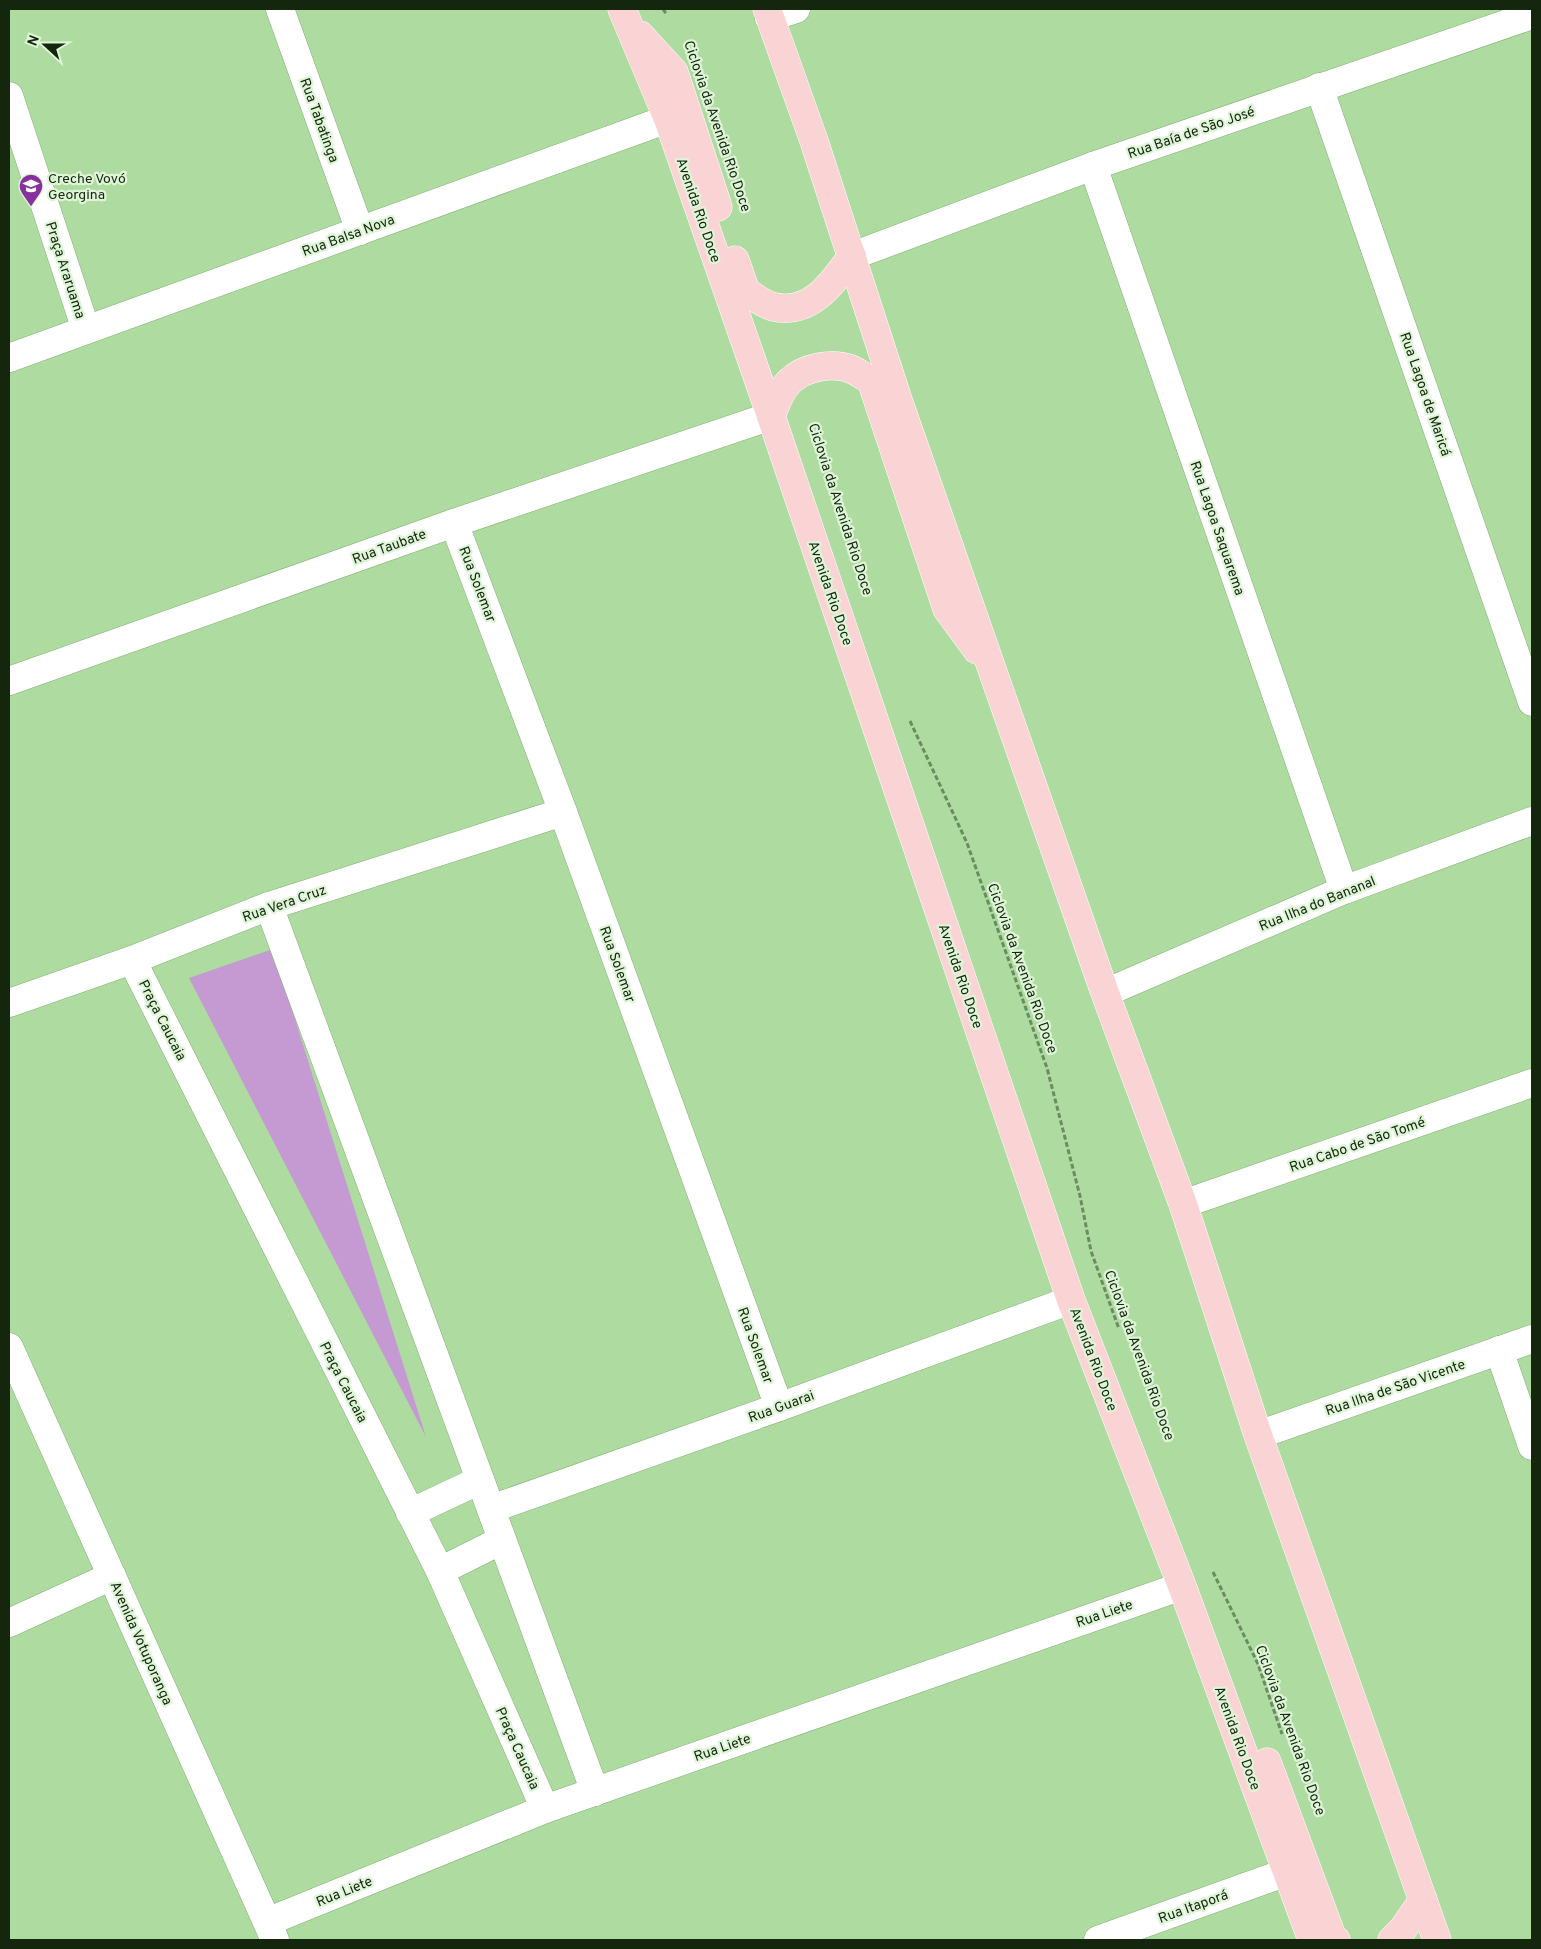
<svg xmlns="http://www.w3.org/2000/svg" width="1541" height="1949" font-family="Overpass,sans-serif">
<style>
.green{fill:#c59ad2}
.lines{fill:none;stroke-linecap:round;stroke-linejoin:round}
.street-casing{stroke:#84af76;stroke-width:29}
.primary-casing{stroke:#fff;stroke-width:29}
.path{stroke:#6b8c61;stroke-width:3;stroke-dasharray:5 2.5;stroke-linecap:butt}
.street{stroke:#fff;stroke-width:28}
.primary{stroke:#fad4d4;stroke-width:28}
.labels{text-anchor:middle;stroke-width:4.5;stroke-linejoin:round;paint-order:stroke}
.street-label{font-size:14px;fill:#15260f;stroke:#def5d7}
.poi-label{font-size:14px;fill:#15260f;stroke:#def5d7;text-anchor:start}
</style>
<rect width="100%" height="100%" fill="#aedba0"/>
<polygon class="green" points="273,949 426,1437 189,978"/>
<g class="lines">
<defs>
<g id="street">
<polyline points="280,9 360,231"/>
<polyline points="769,18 796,9"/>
<polyline points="1319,87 1532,702"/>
<polyline points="9,96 86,330"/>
<polyline points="1093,166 1344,890"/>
<polyline points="852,256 1093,166 1532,15"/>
<polyline points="9,358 687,112"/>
<polyline points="454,523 563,812 779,1407"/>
<polyline points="9,681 454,523 771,416"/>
<polyline points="269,906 595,1792"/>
<polyline points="132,960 440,1571 545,1809"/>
<polyline points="1105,993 1344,890 1532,821"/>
<polyline points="9,1003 132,960 269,906 563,812"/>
<polyline points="1183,1204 1532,1083"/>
<polyline points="9,1347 275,1940"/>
<polyline points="1499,1350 1532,1446"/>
<polyline points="1258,1435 1532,1339"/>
<polyline points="491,1509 779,1407 1071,1300"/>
<polyline points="410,1513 480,1480"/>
<polyline points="440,1571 502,1540"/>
<polyline points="9,1623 112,1576"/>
<polyline points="267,1922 545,1809 1182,1586"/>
<polyline points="1098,1940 1287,1872"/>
</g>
<g id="primary">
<polyline points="622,9 668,119 771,416 1071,1300 1182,1586 1312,1940"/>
<polyline points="767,9 814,141 898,400 1105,993 1183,1204 1258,1435 1437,1940"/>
<polyline points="640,35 674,72 718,207"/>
<path d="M735,260L746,292C755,297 765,305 774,307C812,315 833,282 852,256"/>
<path d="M771,416C776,404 780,391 789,382C804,367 831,362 851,369C858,372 864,377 871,380L947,609L977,650"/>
<polyline points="1267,1762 1333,1939 1336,1940"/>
<polyline points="1392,1940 1403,1929 1423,1900"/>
</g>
</defs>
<use href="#street" class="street-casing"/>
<use href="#primary" class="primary-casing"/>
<g class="path">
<polyline points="663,9 667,15"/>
<polyline points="910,721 967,843 1047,1068 1080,1196 1091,1251 1119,1329"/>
<polyline points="1213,1572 1258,1664 1282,1734"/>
</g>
<use href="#street" class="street"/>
<use href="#primary" class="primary"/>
</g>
<defs>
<symbol id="school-pin" viewBox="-11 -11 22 30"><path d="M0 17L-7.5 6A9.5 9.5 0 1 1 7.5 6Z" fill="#87319e" stroke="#def5d7"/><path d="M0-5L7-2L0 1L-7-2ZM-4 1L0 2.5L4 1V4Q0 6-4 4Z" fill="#fff"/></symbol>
</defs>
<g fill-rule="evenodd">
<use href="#school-pin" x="17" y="172" width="28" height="38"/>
</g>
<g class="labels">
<g class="street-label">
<text transform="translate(320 120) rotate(70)" y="5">Rua Tabatinga</text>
<text transform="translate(718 126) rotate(71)" y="5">Ciclovia da Avenida Rio Doce</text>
<text transform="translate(1191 132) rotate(-19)" y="5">Rua Baía de São José</text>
<text transform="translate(699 210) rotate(71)" y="5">Avenida Rio Doce</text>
<text transform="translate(348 235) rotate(-20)" y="5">Rua Balsa Nova</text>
<text transform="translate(66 270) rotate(72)" y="5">Praça Araruama</text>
<text transform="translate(1426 394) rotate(71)" y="5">Rua Lagoa de Maricá</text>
<text transform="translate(841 509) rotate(72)" y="5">Ciclovia da Avenida Rio Doce</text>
<text transform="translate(1218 528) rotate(71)" y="5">Rua Lagoa Saquarema</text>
<text transform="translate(389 546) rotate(-20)" y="5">Rua Taubate</text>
<text transform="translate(478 584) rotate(69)" y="5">Rua Solemar</text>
<text transform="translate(831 593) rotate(71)" y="5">Avenida Rio Doce</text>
<text transform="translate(284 903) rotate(-19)" y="5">Rua Vera Cruz</text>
<text transform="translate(1317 903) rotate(-22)" y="5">Rua Ilha do Bananal</text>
<text transform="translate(618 964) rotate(70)" y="5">Rua Solemar</text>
<text transform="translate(1023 968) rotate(70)" y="5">Ciclovia da Avenida Rio Doce</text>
<text transform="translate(961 976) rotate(71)" y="5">Avenida Rio Doce</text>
<text transform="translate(163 1020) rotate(63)" y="5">Praça Caucaia</text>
<text transform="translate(1357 1144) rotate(-19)" y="5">Rua Cabo de São Tomé</text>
<text transform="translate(756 1345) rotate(70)" y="5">Rua Solemar</text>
<text transform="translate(1140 1355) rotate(70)" y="5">Ciclovia da Avenida Rio Doce</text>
<text transform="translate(1094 1359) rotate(69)" y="5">Avenida Rio Doce</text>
<text transform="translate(344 1382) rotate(63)" y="5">Praça Caucaia</text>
<text transform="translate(1395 1387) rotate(-19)" y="5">Rua Ilha de São Vicente</text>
<text transform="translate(781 1406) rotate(-20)" y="5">Rua Guarai</text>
<text transform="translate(1104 1613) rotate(-19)" y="5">Rua Liete</text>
<text transform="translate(142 1643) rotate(66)" y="5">Avenida Votuporanga</text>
<text transform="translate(1291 1730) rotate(70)" y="5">Ciclovia da Avenida Rio Doce</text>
<text transform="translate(1238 1738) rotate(70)" y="5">Avenida Rio Doce</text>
<text transform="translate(722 1747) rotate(-19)" y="5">Rua Liete</text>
<text transform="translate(518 1748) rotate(66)" y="5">Praça Caucaia</text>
<text transform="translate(344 1891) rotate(-22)" y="5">Rua Liete</text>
<text transform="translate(1193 1906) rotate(-20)" y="5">Rua Itaporá</text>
</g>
<g class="poi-label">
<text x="48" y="183">Creche Vovó<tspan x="48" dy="16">Georgina</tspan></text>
</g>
</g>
<rect width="1541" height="1949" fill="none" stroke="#15260f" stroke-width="20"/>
<g transform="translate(45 45) rotate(291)" stroke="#def5d7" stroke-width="4" paint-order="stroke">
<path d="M0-4L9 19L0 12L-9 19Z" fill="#15260f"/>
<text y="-8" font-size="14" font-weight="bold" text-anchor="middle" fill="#15260f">N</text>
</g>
</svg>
